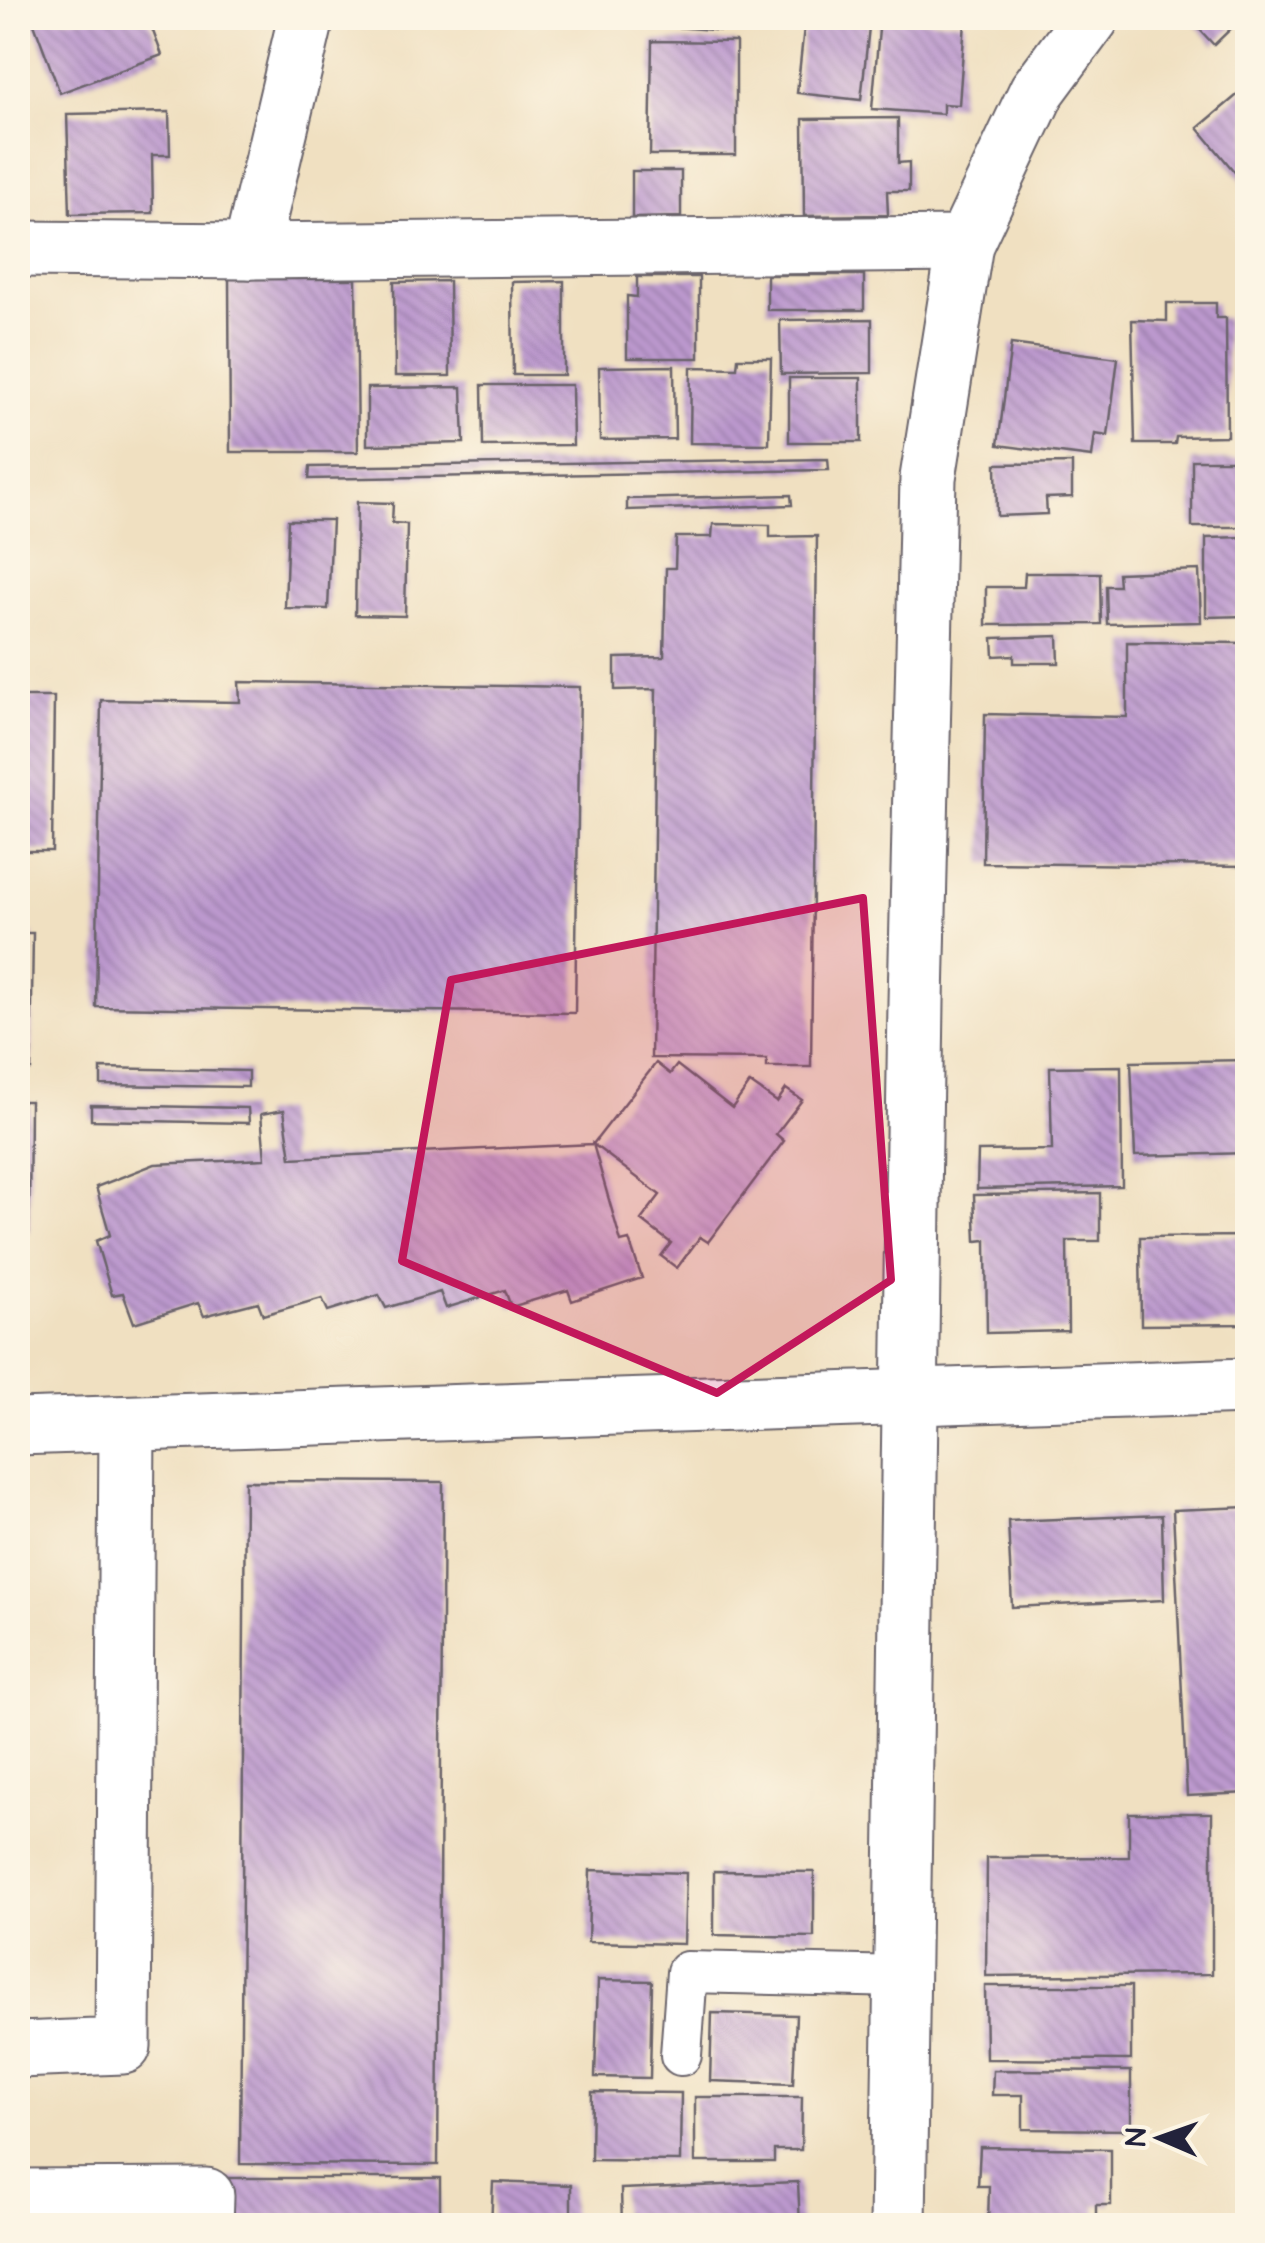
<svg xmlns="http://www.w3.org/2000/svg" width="1265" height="2243" font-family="'Architects Daughter',sans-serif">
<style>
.building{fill:url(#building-back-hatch)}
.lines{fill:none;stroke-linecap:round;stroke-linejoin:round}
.lane-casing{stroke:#6a646a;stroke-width:44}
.street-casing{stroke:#6a646a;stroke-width:59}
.secondary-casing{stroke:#6a646a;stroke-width:59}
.lane{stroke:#fff;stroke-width:40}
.street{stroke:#fff;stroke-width:55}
.secondary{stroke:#fff;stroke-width:55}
.marked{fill:#c2185b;fill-opacity:0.2;stroke:#c2185b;stroke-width:8;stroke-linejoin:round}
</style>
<defs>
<pattern id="building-back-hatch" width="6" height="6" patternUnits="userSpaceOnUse" patternTransform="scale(2.5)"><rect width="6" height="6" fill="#bc99ce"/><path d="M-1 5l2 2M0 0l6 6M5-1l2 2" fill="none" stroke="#987ca8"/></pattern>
</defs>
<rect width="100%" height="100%" fill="#fcf5e5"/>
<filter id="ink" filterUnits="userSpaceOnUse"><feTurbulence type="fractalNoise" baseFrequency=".01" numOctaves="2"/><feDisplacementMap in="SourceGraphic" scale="20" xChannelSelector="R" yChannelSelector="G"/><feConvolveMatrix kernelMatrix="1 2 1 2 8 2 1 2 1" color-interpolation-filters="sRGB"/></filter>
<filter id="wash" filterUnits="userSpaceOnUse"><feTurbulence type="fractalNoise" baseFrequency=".0048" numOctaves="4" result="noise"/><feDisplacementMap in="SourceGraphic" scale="40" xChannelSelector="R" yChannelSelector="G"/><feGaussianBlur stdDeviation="2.25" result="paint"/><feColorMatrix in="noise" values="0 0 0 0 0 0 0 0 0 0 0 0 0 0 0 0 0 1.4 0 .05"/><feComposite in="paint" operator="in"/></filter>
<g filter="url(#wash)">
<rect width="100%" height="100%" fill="#f0e0c1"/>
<g id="blocks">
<g class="building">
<polygon points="32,18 148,18 162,55 60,93"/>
<polygon points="663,18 752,18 751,33 663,26"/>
<polygon points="805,18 870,18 861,100 797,93"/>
<polygon points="880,18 965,22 959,105 943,104 943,114 872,109"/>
<polygon points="1189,18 1242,18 1214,45"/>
<polygon points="652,41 736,42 736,155 650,155"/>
<polygon points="1248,86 1248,188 1198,128"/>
<polygon points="169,112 170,155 152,155 153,213 70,214 67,114"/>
<polygon points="898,118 898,163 909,162 909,191 887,191 888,215 804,216 803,119"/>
<polygon points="632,171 681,171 681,217 632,218"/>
<rect x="767" y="275" width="97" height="35"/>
<polygon points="637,277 699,277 699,358 627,358 627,296 637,297"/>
<polygon points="229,279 356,279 358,452 230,452"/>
<polygon points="449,281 450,376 395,376 394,282"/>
<polygon points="564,281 564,375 513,375 512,282"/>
<polygon points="1167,303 1216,303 1216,318 1226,318 1227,436 1176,437 1175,444 1135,444 1132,320 1167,321"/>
<polygon points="872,319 872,373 781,374 780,320"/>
<polygon points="1011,344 1118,358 1108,436 1095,434 1092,457 998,445"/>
<polygon points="738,358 771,358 769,444 690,443 691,367 737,368"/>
<polygon points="674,366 675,439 600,440 599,367"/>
<rect x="789" y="378" width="72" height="64"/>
<polygon points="482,385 572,385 573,445 483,446"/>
<polygon points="462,387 464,443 367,445 367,388"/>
<polygon points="828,459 829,470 309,479 310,467"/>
<polygon points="1192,460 1246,460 1247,527 1192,527"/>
<polygon points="1072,463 1072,497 1046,498 1047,514 997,516 996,464"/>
<polygon points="791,495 792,505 627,510 627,499"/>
<polygon points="357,502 393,503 392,523 407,524 405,616 355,615"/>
<polygon points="288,520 332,520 328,609 285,608"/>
<polygon points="713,524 770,525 770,537 817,536 811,1067 767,1067 767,1059 651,1058 656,689 615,690 615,658 664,657 666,568 675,568 676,537 712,537"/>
<polygon points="1248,537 1248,616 1206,617 1206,538"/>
<polygon points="1199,570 1201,622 1107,624 1106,586 1119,586 1118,573"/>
<polygon points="1025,573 1100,573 1101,624 986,625 986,587 1024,587"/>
<polygon points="1058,636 1059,663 1014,663 1014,655 994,656 993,638"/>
<polygon points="1127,642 1248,643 1248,866 983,863 985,714 1127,717"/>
<polygon points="239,682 580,687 575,1013 96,1007 101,700 240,702"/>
<polygon points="18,697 54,697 52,851 18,851"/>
<polygon points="18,933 33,933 31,1070 18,1070"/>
<polygon points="1248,1060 1248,1153 1135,1156 1131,1062"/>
<polygon points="656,1063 670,1074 677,1065 732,1108 750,1083 777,1102 786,1089 802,1100 776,1134 784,1141 708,1242 700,1237 677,1268 661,1256 671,1243 641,1220 660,1195 593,1144 621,1242 629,1240 642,1278 572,1301 568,1290 511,1307 505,1290 446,1308 440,1292 386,1308 379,1295 328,1311 322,1298 263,1315 258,1302 204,1316 198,1303 134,1323 123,1293 112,1295 96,1241 110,1235 96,1187 155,1164 265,1159 261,1114 284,1110 291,1158 593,1144"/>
<polygon points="1121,1066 1122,1186 977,1189 978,1151 1052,1150 1050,1067"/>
<polygon points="101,1068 248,1071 248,1087 101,1085"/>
<polygon points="18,1101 30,1101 29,1232 18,1232"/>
<polygon points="91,1105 248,1108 249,1123 91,1120"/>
<polygon points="1100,1193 1100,1241 1067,1241 1068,1331 987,1333 986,1240 976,1241 974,1195"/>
<polygon points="1248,1236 1248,1324 1141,1325 1140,1237"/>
<polygon points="245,1481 443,1482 438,2165 240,2164"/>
<polygon points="1248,1507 1248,1793 1187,1796 1173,1510"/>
<polygon points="1162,1515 1164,1600 1012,1607 1008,1521"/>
<polygon points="1129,1813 1212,1813 1212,1974 986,1976 987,1858 1129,1857"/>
<polygon points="590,1870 686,1873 684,1944 588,1942"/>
<polygon points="714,1871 814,1872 814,1937 714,1935"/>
<polygon points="598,1980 652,1981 650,2078 595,2077"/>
<polygon points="985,1986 1131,1986 1131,2060 986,2059"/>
<polygon points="712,2013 796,2015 793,2084 710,2081"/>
<polygon points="993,2070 1131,2071 1131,2130 1023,2129 1023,2095 992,2095"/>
<polygon points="592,2092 681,2093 680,2161 591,2160"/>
<polygon points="695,2097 802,2097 801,2150 774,2150 774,2162 695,2162"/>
<polygon points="980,2147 1111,2149 1111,2205 1096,2205 1096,2226 988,2226 989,2186 978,2186"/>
<rect x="229" y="2178" width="211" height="48"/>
<polygon points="493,2182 571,2185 571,2226 491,2226"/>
<polygon points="798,2182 800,2226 622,2226 621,2189"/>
</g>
</g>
</g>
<g filter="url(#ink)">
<use href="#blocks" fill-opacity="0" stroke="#6a646a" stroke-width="2.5"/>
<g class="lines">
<defs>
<polyline id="lane" points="681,2055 687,1972 904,1977"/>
<g id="street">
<polyline points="18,249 251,251 965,244"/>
<polyline points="251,251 306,18"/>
<polyline points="18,2050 123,2046 127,1424"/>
<polyline points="18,2197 206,2196 205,2226"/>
</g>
<g id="secondary">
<polyline points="18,1427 1248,1386"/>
<polyline points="898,2226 916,1002 928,478 965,244 1037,91 1091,18"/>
</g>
</defs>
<use href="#lane" class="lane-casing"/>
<use href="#street" class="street-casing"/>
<use href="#secondary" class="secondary-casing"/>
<use href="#lane" class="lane"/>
<use href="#street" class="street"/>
<use href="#secondary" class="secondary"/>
</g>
</g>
<path class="marked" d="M863,898L891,1280L717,1393L402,1261L451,980Z"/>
<rect width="1265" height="2243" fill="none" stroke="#fcf5e5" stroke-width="60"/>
<g transform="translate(1160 2138) rotate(272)" stroke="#fcf5e5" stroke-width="8" paint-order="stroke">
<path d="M0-8L18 38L0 25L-18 38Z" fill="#22223b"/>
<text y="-15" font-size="28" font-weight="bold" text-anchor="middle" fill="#22223b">N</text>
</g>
</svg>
